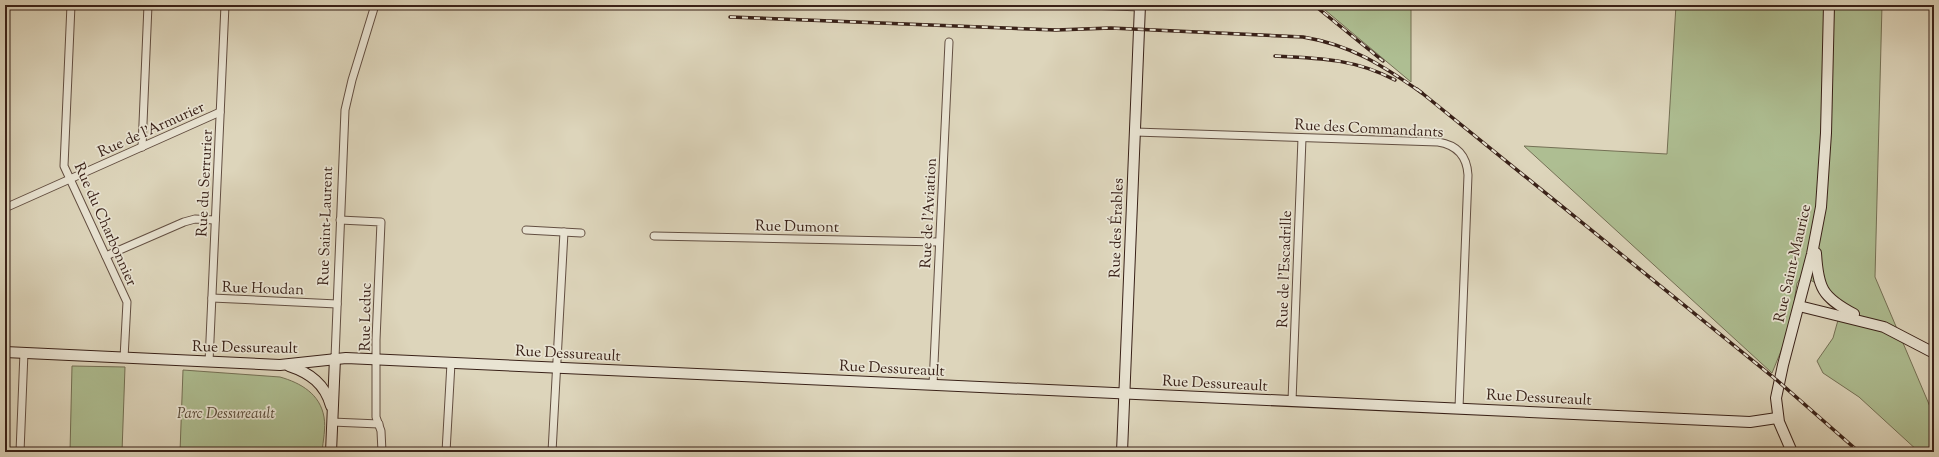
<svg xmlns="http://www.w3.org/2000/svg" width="1939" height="457" font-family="'Sorts Mill Goudy',serif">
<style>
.green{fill:#aebe92;stroke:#747055}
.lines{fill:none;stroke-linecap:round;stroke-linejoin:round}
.street-casing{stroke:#624e41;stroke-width:9}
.secondary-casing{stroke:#392118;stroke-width:12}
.street{stroke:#e9e4d3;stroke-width:7}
.secondary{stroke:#e9e4d3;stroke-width:10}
.rail-casing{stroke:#392118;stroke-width:3.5}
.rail{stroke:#e9e4d3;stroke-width:2;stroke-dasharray:6;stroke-linecap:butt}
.labels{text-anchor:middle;stroke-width:3.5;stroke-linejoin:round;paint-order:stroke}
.street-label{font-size:15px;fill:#392118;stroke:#e9e4d3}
.park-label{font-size:15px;font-style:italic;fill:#564836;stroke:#e9e4d3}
</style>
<rect width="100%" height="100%" fill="#ddd5bb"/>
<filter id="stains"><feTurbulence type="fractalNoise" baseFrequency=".005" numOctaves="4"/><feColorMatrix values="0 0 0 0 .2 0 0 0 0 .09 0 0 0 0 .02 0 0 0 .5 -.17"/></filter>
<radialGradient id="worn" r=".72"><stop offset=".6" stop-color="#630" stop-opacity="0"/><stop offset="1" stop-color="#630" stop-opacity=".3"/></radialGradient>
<g class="green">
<polygon points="1319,5 1411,5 1411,82"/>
<polygon points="1676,5 1882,5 1875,277 1934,416 1934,452 1919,452 1859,397 1823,373 1817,361 1833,338 1840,313 1826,288 1802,276 1797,283 1790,329 1772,373 1524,146 1667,154"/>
<polygon points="72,366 125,367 122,452 70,452"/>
<path d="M183,370L280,377C301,383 320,394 324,417C326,428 323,441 322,452H180Z"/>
</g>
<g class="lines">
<defs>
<g id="street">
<polyline points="71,5 64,166 127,302 124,358"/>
<polyline points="1089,5 1140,7"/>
<path d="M1135,132L1438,142C1457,145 1467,156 1468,175L1459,408"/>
<polyline points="142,147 148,5"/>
<polyline points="5,208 220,112"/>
<polyline points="340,220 381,222 376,340 376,417 381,431 382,452"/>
<polyline points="526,230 581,233"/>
<polyline points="654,236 939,242"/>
<polyline points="106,256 184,222 195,219 215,220"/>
<polyline points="212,298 337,304"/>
<polyline points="335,358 345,110 352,80 375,5"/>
<polyline points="209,362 225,5"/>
<polyline points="933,385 949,42"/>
<polyline points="1292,401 1302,138"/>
<polyline points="332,422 379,424"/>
<polyline points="20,452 24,352"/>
<polyline points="446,452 451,363"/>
<polyline points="552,452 564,232"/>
</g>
<g id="secondary">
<path d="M1816,253C1818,288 1822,297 1854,314"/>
<polyline points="1799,306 1884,327 1934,353"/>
<polyline points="5,352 280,365 346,358 1750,422 1777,418"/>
<path d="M289,366C310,373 325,384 331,406"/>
<polyline points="331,452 335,358"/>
<polyline points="1122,452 1140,5"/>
<polyline points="1792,452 1779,422 1776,398 1783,365 1812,254 1821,207 1826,133 1829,5"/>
</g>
</defs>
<use href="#street" class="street-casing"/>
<use href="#secondary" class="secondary-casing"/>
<use href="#street" class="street"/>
<use href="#secondary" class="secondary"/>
<defs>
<g id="rail">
<polyline points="1314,5 1383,61"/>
<path d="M730,17L1056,30L1111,28L1303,37C1351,45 1382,65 1422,93"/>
<path d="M1275,56C1320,58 1355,59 1395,80"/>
<polyline points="1417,89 1779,382 1859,452"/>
</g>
</defs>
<use href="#rail" class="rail-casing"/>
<use href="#rail" class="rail"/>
</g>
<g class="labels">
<g class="street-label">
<text transform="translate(1369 128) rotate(3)" y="5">Rue des Commandants</text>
<text transform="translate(151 129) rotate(-24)" y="5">Rue de l'Armurier</text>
<text transform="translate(204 183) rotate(-87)" y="5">Rue du Serrurier</text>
<text transform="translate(928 213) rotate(-87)" y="5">Rue de l'Aviation</text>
<text transform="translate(106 224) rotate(66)" y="5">Rue du Charbonnier</text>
<text transform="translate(325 226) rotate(-88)" y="5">Rue Saint-Laurent</text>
<text transform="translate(797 226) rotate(1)" y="5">Rue Dumont</text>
<text transform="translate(1116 228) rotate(-88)" y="5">Rue des Érables</text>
<text transform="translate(1792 263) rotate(-77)" y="5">Rue Saint-Maurice</text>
<text transform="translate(1284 269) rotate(-88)" y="5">Rue de l'Escadrille</text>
<text transform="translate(263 288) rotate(2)" y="5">Rue Houdan</text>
<text transform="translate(365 317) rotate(-89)" y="5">Rue Leduc</text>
<text transform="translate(245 347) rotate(1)" y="5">Rue Dessureault</text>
<text transform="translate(568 353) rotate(3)" y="5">Rue Dessureault</text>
<text transform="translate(892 368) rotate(3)" y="5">Rue Dessureault</text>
<text transform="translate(1215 383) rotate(3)" y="5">Rue Dessureault</text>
<text transform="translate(1539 397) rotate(3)" y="5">Rue Dessureault</text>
</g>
<g class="park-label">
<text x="226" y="418">Parc Dessureault</text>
</g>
</g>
<rect width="1939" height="457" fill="none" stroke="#ddd5bb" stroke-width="20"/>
<rect x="6" y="6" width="1927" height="445" fill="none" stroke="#392118" stroke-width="2"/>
<rect x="10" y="10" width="1919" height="437" fill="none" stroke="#392118"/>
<rect width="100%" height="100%" filter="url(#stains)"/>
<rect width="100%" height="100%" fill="url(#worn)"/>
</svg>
